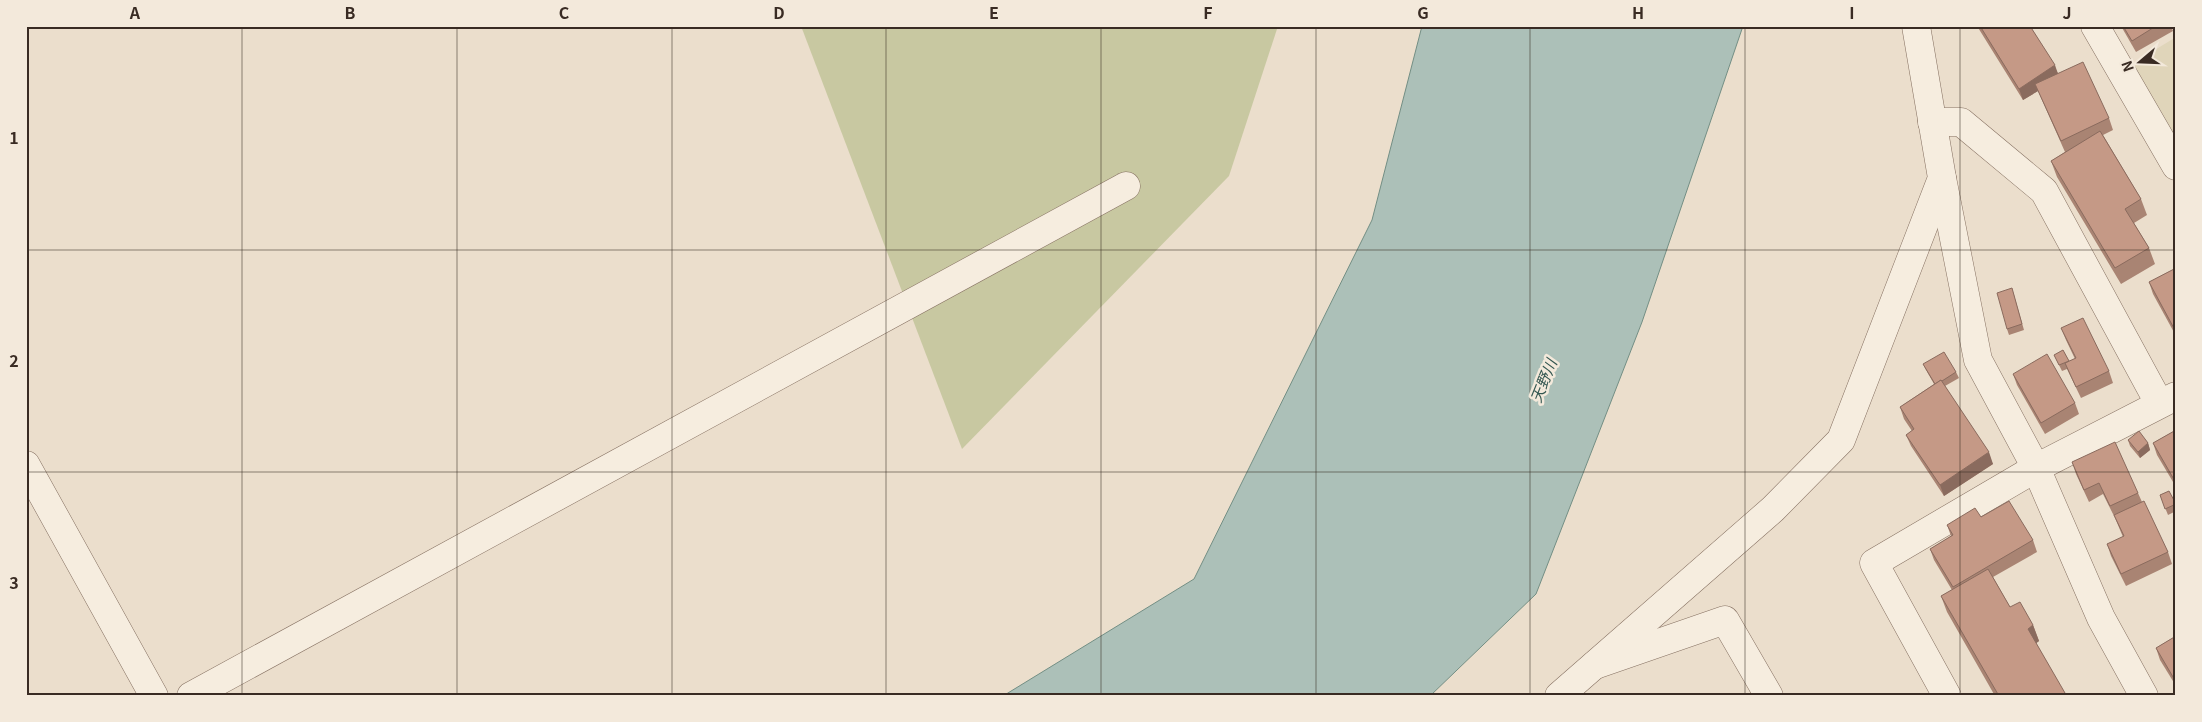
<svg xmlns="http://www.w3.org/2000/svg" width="2202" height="722" font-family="Georgia,'Noto Sans JP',serif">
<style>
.farmland{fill:#e0d5ba}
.green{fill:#c8c8a1}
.water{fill:#acc0b8;stroke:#738e84}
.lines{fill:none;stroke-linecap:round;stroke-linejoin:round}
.minor-casing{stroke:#867162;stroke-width:29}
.tertiary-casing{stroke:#867162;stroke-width:29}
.minor{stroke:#f6eddf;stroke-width:28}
.tertiary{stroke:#f6eddf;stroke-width:28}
.wall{fill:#a98473}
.shaded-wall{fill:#8a6b5e}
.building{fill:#c59986;stroke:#8a6b5e}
.grid{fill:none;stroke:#392b23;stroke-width:1;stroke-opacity:0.55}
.labels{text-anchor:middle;stroke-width:5;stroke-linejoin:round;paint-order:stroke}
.water-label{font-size:15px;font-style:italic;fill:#345751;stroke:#f3e9db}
.neatline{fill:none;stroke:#392b23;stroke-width:2}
.grid-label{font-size:16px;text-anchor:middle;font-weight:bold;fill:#392b23}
</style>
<rect width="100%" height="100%" fill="#ebdecc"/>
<polygon class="farmland" points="2176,37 2176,141 2132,64"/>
<polygon class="green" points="801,26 1278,26 1229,176 962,449"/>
<polygon class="water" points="1422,26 1743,26 1642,322 1536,594 1430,696 1003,696 1194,579 1372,220"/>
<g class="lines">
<defs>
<g id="minor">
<polyline points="2095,26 2176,166"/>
<polyline points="1932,122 1961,122 2044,191 2159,403"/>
<polyline points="1942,178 1978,360 2036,468 2101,618 2144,696"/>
<polyline points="26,465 154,696"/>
<polyline points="1595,665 1725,620 1769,696"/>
<polyline points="191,696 1126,186"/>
<polyline points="1947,696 1874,563 2036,468 2176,396"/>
</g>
<polyline id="tertiary" points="1559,696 1773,509 1841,440 1942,178 1916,26"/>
</defs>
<use href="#minor" class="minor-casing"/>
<use href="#tertiary" class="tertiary-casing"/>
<use href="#minor" class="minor"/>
<use href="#tertiary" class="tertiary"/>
</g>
<g class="wall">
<polygon points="1977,26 2030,26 2058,73 2109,118 2113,130 2103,135 2141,199 2147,215 2134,223 2149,248 2155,264 2121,284 2057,177 2051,161 2065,152 2038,91 2023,100"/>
<polygon points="2121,26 2171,26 2173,31 2136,52"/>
<polygon points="2176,268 2176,336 2153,294 2149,282"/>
<polygon points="2012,288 2024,330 2009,335 2007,329"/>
<polygon points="2061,328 2109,371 2113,383 2081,398 2067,369 2062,371 2054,355 2063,350 2069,361 2075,359 2066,340"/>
<polygon points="1923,364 1956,372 1959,378 1945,386 1993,464 1944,496 1911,446 1906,435 1912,431 1904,419 1900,407 1934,384 1926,370"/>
<polygon points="2013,374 2075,403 2079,414 2045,434 2017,385"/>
<polygon points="2176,430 2176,487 2157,455 2153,443"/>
<polygon points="2128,440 2148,443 2150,450 2140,458 2130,446"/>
<polygon points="2072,462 2138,493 2142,502 2168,552 2172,564 2126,586 2111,556 2107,544 2123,537 2115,518 2103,494 2089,502 2076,474"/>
<polygon points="2169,491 2176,505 2176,511 2168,515 2160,495"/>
<polygon points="1981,517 2033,540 2037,552 1993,577 2010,607 2033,625 2039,641 2036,643 2066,696 1995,696 1947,612 1941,596 1952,590 1934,560 1930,549 1951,536 1947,525"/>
<polygon points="2176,636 2176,686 2160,660 2156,648"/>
</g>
<g class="shaded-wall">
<polygon points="2055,65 2059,77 2035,84 2038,91 2023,100 2019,89"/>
<polygon points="2148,443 2150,450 2140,458 2138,452"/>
<polygon points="1989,452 1993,464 1944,496 1940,485"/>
<polygon points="2033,625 2039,641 2034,645 2028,629"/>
</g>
<g class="building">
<polygon points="1980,26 2030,26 2055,65 2019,89"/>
<polygon points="2123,26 2156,26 2132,41"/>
<polygon points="2083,62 2109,118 2061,141 2035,84"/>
<polygon points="2100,131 2141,199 2125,209 2149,248 2115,268 2051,161"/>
<polygon points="2176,268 2176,332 2149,282"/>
<polygon points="2012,288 2022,324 2007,329 1997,293"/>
<polygon points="2083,318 2109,371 2076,387 2065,363 2076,358 2061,328"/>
<polygon points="2063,350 2069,361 2059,365 2054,355"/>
<polygon points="1944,352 1956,372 1942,381 1941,380 1935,384 1923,364"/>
<polygon points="2047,354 2075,403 2041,423 2013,374"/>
<polygon points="1941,380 1989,452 1940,485 1906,435 1914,429 1900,407"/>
<polygon points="2176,430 2176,483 2153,443"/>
<polygon points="2139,431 2148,443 2138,452 2128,440"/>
<polygon points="2115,442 2138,493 2110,506 2099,483 2084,490 2072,462"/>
<polygon points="2169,491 2176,504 2165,509 2160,495"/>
<polygon points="2009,501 2033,540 1953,587 1930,549 1953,535 1947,525 1975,508 1981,517"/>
<polygon points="2144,501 2168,552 2121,574 2107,544 2124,536 2114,515"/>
<polygon points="1988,569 2010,607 2020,602 2033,625 2028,629 2065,693 2059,696 1999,696 1941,596"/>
<polygon points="2176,636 2176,682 2156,648"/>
</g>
<path class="grid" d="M242,26V696M457,26V696M672,26V696M886,26V696M1101,26V696M1316,26V696M1530,26V696M1745,26V696M1960,26V696M26,250H2176M26,472H2176"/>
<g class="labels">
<g class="water-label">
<text transform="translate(1544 381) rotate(-68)" y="5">天野川</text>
</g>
</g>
<rect width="2202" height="722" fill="none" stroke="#f3e9db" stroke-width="55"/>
<g transform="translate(2140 62) rotate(251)" stroke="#f3e9db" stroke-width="4" paint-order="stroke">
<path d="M0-4L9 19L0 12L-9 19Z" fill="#392b23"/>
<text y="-8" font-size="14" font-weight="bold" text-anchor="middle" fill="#392b23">N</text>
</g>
<rect x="28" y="28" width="2146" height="666" class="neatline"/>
<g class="grid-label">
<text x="135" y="19">A</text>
<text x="350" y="19">B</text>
<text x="564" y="19">C</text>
<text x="779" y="19">D</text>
<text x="994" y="19">E</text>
<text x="1208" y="19">F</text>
<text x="1423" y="19">G</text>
<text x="1638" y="19">H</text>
<text x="1852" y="19">I</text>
<text x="2067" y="19">J</text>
<text x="14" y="144">1</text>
<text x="14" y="367">2</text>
<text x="14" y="589">3</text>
</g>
</svg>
